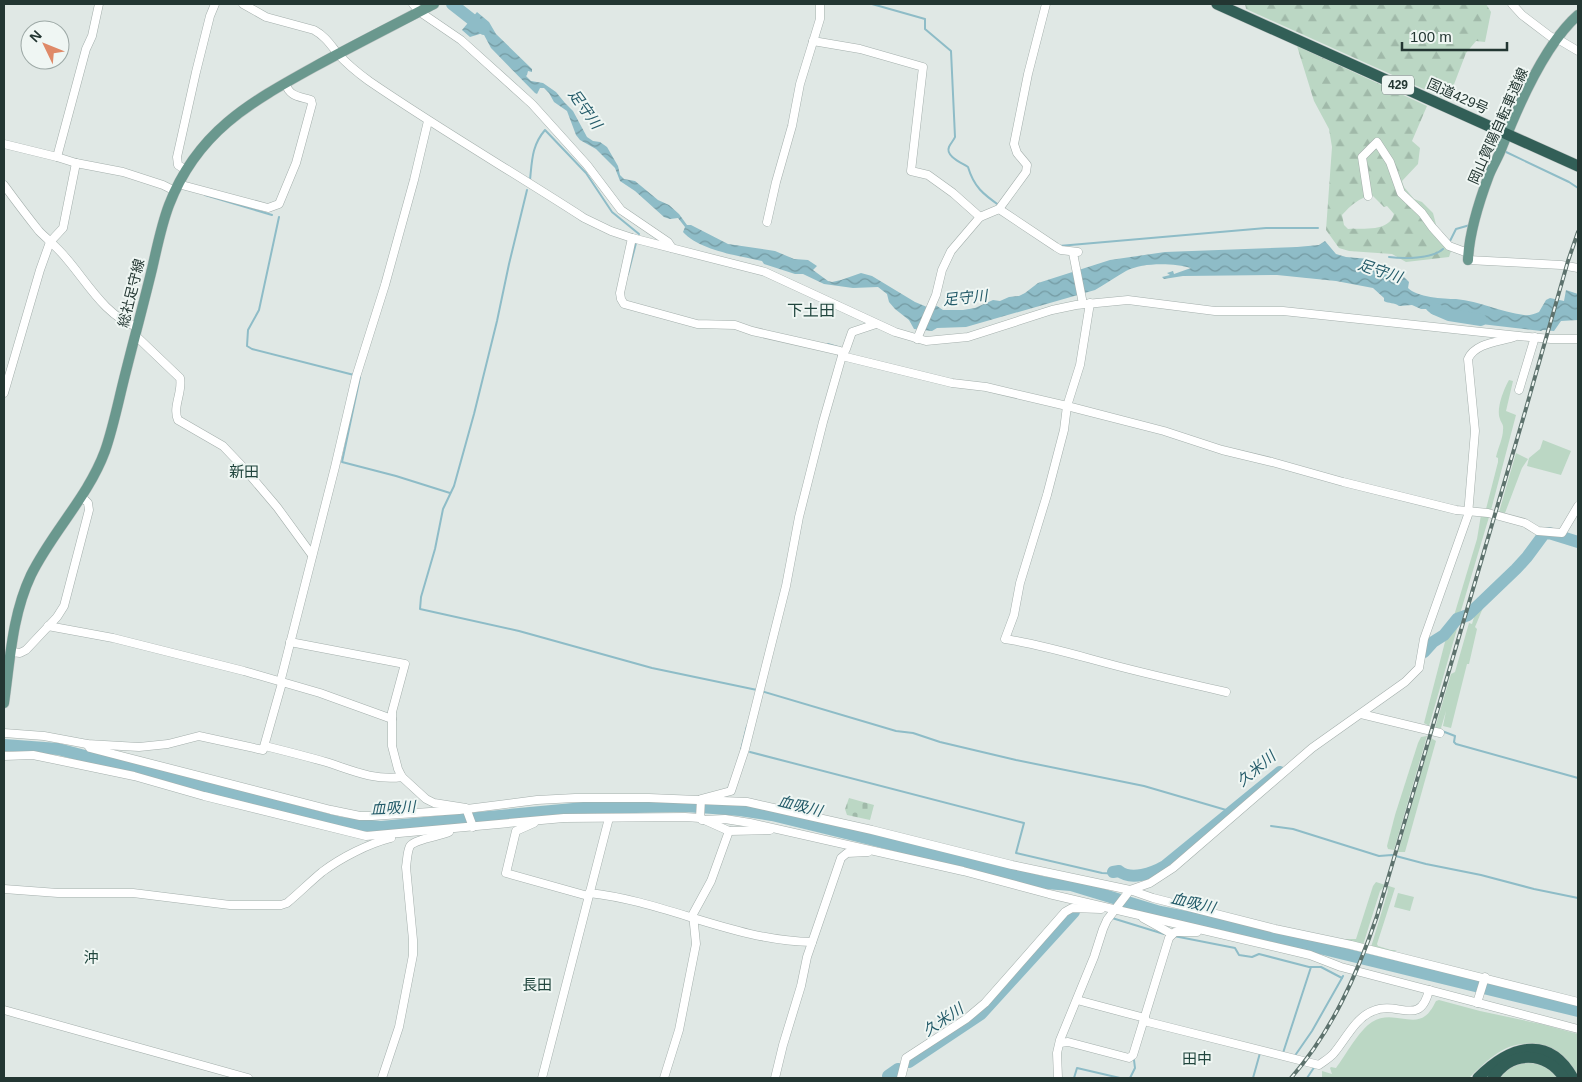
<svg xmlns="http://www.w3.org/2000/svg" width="1582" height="1082" font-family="Arial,'Noto Sans JP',sans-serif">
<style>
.green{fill:#bbd7c4}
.forest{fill:url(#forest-firs);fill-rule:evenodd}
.cemetery{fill:url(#cemetery-stones)}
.water{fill:url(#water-waves)}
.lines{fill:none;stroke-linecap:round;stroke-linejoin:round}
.stream{stroke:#8ebcc7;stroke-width:2}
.river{stroke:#8ebcc7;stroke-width:12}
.minor-casing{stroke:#a4afac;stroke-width:9}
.major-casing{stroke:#bdc3c2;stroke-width:11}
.highway-casing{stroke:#bdc3c2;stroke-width:12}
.minor{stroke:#fff;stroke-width:8}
.major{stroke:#6a988e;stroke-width:10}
.highway{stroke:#325f57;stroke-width:11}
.rail-casing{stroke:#5d726d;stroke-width:4}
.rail{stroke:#eff6f3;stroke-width:2;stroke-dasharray:5.5;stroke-linecap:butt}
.labels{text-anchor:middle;stroke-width:4;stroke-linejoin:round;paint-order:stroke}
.shield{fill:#eff6f3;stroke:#60706c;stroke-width:1}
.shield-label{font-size:12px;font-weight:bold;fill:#233632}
.street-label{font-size:14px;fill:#233632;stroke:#eff6f3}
.water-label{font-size:15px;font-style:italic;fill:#255c6a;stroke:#eff6f3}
.neighbourhood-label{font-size:15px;fill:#21463e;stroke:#eff6f3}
.quarter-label{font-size:16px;fill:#21463e;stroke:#eff6f3}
</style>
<defs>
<pattern id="forest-firs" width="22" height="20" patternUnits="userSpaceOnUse" patternTransform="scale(1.25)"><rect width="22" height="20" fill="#bbd7c4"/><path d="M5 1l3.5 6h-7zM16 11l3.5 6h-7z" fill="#a0b9a9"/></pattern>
<pattern id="cemetery-stones" width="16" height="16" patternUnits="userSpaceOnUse" patternTransform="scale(1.25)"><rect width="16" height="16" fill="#bbd7c4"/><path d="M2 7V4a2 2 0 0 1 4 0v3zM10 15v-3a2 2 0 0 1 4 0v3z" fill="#a0b9a9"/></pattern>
<pattern id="water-waves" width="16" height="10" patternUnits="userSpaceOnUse" patternTransform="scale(1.25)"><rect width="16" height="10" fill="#8ebcc7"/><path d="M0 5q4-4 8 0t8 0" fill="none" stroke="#749aa2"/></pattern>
</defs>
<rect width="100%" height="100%" fill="#e0e8e5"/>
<g class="green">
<path d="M1509,380L1513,381L1506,411L1516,415L1491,510L1486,509L1498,462V458L1496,457C1498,448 1503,438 1503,430C1504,424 1501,423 1500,419C1496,408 1504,389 1509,380Z"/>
<polygon points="1543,440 1571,451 1561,475 1527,466 1529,458 1540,449"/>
<polygon points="1516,453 1528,459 1522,468 1505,513 1499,512"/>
<polygon points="1481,515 1489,517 1460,614 1453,619 1477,539"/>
<polygon points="1485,603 1475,627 1477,629 1469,664 1467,664 1451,728 1443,726 1446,711 1441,728 1435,728 1451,674 1455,672 1469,623 1472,624 1475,614"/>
<path d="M1459,622L1429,726L1424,723L1446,638C1451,633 1453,625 1459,622Z"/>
<polygon points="1427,736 1394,850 1388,849 1387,846 1395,815 1418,743 1421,737"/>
<polygon points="1431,738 1436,741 1405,852 1398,852"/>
<path d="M1376,882L1395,888L1377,944L1378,946L1391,950H1397C1388,954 1380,950 1371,947L1388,891L1387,888L1384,887L1380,891L1363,945L1332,939H1356L1373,886Z"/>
<polygon points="1398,893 1414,897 1410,911 1394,907"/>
<path d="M1439,1000L1480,1011L1541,1024L1578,1034V1078C1572,1062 1565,1060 1550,1053C1544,1050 1536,1045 1529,1044C1504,1042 1485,1063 1469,1078H1322V1071L1332,1074L1330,1068L1331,1067L1336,1068C1345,1056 1359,1030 1372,1022C1393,1008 1416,1031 1430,1011C1433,1008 1434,1004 1436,1001Z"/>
<polygon points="1524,1062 1544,1065 1559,1078 1499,1078 1508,1069"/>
</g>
<g class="forest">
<polygon points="1245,4 1486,4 1491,12 1485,42 1476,41 1466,53 1448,100 1246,9"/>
<path d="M1297,46L1427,106L1412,141L1420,148L1418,164L1402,181L1404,187L1414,199L1422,202L1433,213L1440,240L1451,251L1449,257L1406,262L1392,254L1349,251L1339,248L1326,230L1332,147L1329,129L1314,101ZM1372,195L1384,207L1387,206L1394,214C1389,232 1364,228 1348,229L1344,225L1342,215C1351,205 1359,198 1372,195Z"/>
</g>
<polygon class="cemetery" points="849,798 874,805 870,820 847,815 845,809"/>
<path class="water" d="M477,12L489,22L496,34L532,69V72L528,71L527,75L526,76L531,81L543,83L556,92L565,103L573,111L587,137L593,141L600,142L607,147L618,166L620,175L624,179L635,181L658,200L669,205L679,214L687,225H691L728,244L775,251L794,259L808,260L817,266L813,270L828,281L832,282L841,280L861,273L872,276L915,302L927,307L937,306L943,310H963L975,308L993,300L1000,301L1009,297L1019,296L1025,293L1038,283L1110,260L1165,252L1297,247L1319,245L1325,241L1336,254L1346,257L1369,259L1389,270L1403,276L1409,282L1408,288C1416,297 1444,299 1456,299C1480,301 1500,312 1524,315C1529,316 1534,314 1539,312L1546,300L1550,298L1564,301L1566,290L1578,294V320L1561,321L1554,331L1543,330L1541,331L1464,322L1463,321L1465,316C1453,308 1437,323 1426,309H1421L1412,305L1399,306C1394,302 1389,304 1384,301V298L1373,288L1336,281L1277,275L1183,276L1164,279L1162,277L1170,275L1167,273L1173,271L1174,274L1191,268C1174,263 1143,262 1126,271C1115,277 1106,284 1095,290L966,327L937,328L932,331L914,329L909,320L895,309L889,302L887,294L878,287L853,288L824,284L803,274H795L764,264L762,261C739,256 699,250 683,232L685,227L678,218L670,219L664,217L635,191L620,181L615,168L596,149L580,140L576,135L567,111L554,102L549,93L544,88H540L537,94L535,93L491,48L483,33L470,37L462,30Z"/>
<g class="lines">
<g class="stream">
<path d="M872,4L925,19V29L951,51L955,137C954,140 950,144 949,147C945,156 962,163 968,167C974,187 983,194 1000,206"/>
<polyline points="1504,151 1569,182 1578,188"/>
<path d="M530,180C532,160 532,145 545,130L586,173L612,212L639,234"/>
<polyline points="527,190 509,264 497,321 474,414 454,486 443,509 435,549 421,597 420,609 519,631 652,668 757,690"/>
<polyline points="205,195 272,215"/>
<polyline points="279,217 259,310 248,330 247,346 252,349 354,375"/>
<polyline points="1449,243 1456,229 1470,225"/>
<polyline points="1059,246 1266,228 1318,228"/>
<path d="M1389,257C1403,259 1432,259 1443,249"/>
<polyline points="628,274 636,243"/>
<polyline points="828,344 844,349"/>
<polyline points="359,376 360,377 342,462 396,476 450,493"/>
<polyline points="761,691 896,731 913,733 940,742 1016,760 1144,786 1233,812"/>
<polyline points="1442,731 1455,736 1454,742 1456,744 1578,778"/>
<polyline points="741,750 747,726"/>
<polyline points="750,752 1024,823 1016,853 1102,873 1123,874"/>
<polyline points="1271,826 1293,829 1379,856 1392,855 1426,864 1481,875 1534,889 1578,898"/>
<polyline points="1112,918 1164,934"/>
<polyline points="1174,936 1235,948 1239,955 1252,957 1259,954 1309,967 1321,967 1342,978 1343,976"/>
<polyline points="1350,957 1351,955"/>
<polyline points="1283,1053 1311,967"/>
<polyline points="1294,1057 1312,1031 1342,978"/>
<polyline points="1074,1078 1077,1068 1120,1078"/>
<polyline points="1130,1078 1135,1068 1134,1060"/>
<polyline points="1253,1078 1260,1053"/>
<polyline points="1307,1078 1315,1066"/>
</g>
<g class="river">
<polyline points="452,4 484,29"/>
<polyline points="1435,309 1449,315 1481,320"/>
<polyline points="1424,652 1433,642 1444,635 1457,619 1468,615 1516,569 1527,557 1544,534 1549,533 1578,542"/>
<polyline points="4,745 58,749 341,823 381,827 584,808 686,806 740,810 772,815 854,835 1046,883 1071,885 1160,912 1217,923 1578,1011"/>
<path d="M1113,872L1119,871C1131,881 1153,873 1165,866L1280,772"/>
<polyline points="909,1062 981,1014 1074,912"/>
<polyline points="888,1076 898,1069"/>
</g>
<defs>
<g id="minor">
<path d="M243,4L266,17L314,30C325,36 330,44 338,54C347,64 358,73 369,81C439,129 513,172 584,218L611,231L632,238L765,272L895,332L926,341L968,337L1052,310L1076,305L1128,300L1215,311H1283L1519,336L1551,339H1578"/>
<polyline points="413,4 420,12 461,40 532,104 587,165 621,210 668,242 672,248"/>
<polyline points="1512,4 1522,15 1551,37 1556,38 1578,51"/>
<polyline points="813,41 860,49 923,67 911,171 928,175 953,193 980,217"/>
<polyline points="4,144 57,157 76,163 123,172 163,185 175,191"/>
<polyline points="57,157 86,49 92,36 99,4"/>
<polyline points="186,170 178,165 177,157 196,72 210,16 215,4"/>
<path d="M178,184L268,208L279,204L296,163L312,104L311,100C298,96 290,97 285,83"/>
<path d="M4,185C15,200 27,216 39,231C48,240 58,248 66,258C87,282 105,316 137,327"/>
<polyline points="1368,196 1362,157 1377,142 1390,162 1401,193 1422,213 1432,227 1449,246 1468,253"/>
<polyline points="999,209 1056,247 1061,250 1078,252"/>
<polyline points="767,222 776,182 792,126 800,84 820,19 820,4"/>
<polyline points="632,238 620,293 621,299 624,304 697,324 735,325 752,331 840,351 844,353"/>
<polyline points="1073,253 1083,304"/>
<polyline points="1468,260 1561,265 1578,268"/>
<path d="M1090,303L1080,365L1067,406L1064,430L1047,495L1020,583L1014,615L1005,639C1044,645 1082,657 1121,667C1156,676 1191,684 1226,692"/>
<path d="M135,335L180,378C183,392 172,407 178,420L223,446L243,467L277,507L312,555"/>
<polyline points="917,339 936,295 942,270 951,251 980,217 999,209 1026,172 1027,165 1017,153 1014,144 1028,74 1046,4"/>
<polyline points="842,356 952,383 986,387 1067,406 1164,431 1222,450 1272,462 1343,482 1456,510 1488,513 1525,523 1538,531 1562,533 1578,506"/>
<polyline points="1519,390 1535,337"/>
<polyline points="4,393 40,270 50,242 63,228 76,163"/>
<polyline points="48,626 113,638 244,671 320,693 392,719"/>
<polyline points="290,642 405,664 392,712 392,746 398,769 402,777 426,799 434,803 466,808 473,827"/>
<polyline points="12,652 20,653 26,650 57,617 64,606 89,510 88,503 82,497"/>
<polyline points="1361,714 1440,733"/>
<polyline points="4,733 44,736 87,744 139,747 168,744 199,736 263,750 282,683 281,679 335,467 356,377 385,285 414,180 428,121"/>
<polyline points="87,744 90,748 331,810 360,816 372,816 459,810 537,800 575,798 649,798 747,802 872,830 1012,865 1130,890 1153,898 1275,929 1351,945 1578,1002"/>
<path d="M265,746C285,751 305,756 326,762C351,770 374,781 402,777"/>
<polyline points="4,756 33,755 134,776 204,796 366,836 564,818 685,817 700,818 729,831 770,830"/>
<polyline points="700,818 701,799 731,791 745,749 786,586 799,517 823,422 842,356 846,349 852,332 876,324"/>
<polyline points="702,820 725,819 750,823 963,871 1049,894 1310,955 1341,967 1578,1029"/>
<polyline points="534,823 516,831 506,873 588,896"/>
<path d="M4,889L58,893H133L230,905H281L287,903C299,893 310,882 322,872C342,857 368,844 391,838"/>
<path d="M589,893C665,901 735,941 812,942"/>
<polyline points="1143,918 1172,934"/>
<polyline points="1077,1000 1145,1018"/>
<polyline points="1477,1003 1485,977"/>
<polyline points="4,1010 248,1078"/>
<path d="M1144,1021L1319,1065C1324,1061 1330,1058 1334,1053C1346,1039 1355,1018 1373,1011C1398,1000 1420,1028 1429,990"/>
<polyline points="1060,1043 1068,1042 1129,1058 1133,1055 1169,938 1175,932 1197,932"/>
<path d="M382,1078L399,1027L413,955V940L406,867C407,861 407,852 410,846C415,839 441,836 449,832"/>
<polyline points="542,1078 609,818"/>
<polyline points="664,1078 679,1030 696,944 693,914 711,881 729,831"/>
<polyline points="775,1078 783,1045 801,986 807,957 841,858 847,853 868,852"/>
<polyline points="901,1078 906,1058 966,1019 985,1003 1065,912 1072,908 1101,909"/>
<path d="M1058,1078L1057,1053L1060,1040L1094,957L1103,929L1107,920L1130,890L1150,883L1173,868L1312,748L1405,682L1419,668L1424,639L1468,515L1475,431L1468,359C1475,343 1498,342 1514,337"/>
</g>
<g id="major">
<path d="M1468,260C1469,234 1480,199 1489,175C1493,165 1499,156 1502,147C1518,106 1546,43 1578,15"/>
<path d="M4,703C10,661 12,615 31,575C52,532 88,497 105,451C113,428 118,403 124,379C133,343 143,306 152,269C157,248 161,226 169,205C197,132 249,103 314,67C354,45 394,25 434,4"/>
</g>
<g id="highway">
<polyline points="1217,4 1578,166"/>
<path d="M1478,1078C1508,1048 1547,1032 1573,1078"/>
<path d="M1493,1078C1511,1050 1546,1051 1564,1078"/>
</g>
</defs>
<use href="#minor" class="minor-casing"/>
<use href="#major" class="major-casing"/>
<use href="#highway" class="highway-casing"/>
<use href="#minor" class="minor"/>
<use href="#major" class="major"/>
<use href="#highway" class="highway"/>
<defs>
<path id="rail" d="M1291,1078C1332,1031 1357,975 1377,916L1525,412L1568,261L1578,232"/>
</defs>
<use href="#rail" class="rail-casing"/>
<use href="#rail" class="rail"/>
</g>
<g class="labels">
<rect class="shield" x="1382" y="75.5" width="32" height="19" rx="4"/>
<g class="shield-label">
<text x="1398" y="89">429</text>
</g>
<g class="street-label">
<text transform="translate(1458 96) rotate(24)" y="5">国道429号</text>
<text transform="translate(1498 126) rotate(-66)" y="5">岡山賀陽自転車道線</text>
<text transform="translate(131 293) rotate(-76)" y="5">総社足守線</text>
</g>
<g class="water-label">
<text transform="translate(585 109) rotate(54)" y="5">足守川</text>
<text transform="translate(1380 271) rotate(18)" y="5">足守川</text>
<text transform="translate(965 298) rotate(-6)" y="5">足守川</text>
<text transform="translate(1256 769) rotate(-40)" y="5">久米川</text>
<text transform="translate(800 806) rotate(14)" y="5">血吸川</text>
<text transform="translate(393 808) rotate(-3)" y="5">血吸川</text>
<text transform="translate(1193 903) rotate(13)" y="5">血吸川</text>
<text transform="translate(943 1020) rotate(-34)" y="5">久米川</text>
</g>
<g class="neighbourhood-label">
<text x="244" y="477">新田</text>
<text x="91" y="963">沖</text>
<text x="537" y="990">長田</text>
<text x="1197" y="1064">田中</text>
</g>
<g class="quarter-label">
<text x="811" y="316">下土田</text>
</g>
</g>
<rect width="1582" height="1082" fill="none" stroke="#233632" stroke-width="10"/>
<g transform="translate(45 45) rotate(313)"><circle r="24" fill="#eff6f3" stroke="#9da9a6"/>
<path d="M0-4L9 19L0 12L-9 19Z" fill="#df8967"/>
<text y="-8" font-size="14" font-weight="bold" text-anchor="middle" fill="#233632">N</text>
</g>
<path d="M1402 42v8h105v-8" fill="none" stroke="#233632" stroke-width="2.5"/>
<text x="1410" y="42" font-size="15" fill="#233632" stroke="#eff6f3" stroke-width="4" paint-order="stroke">100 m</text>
</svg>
